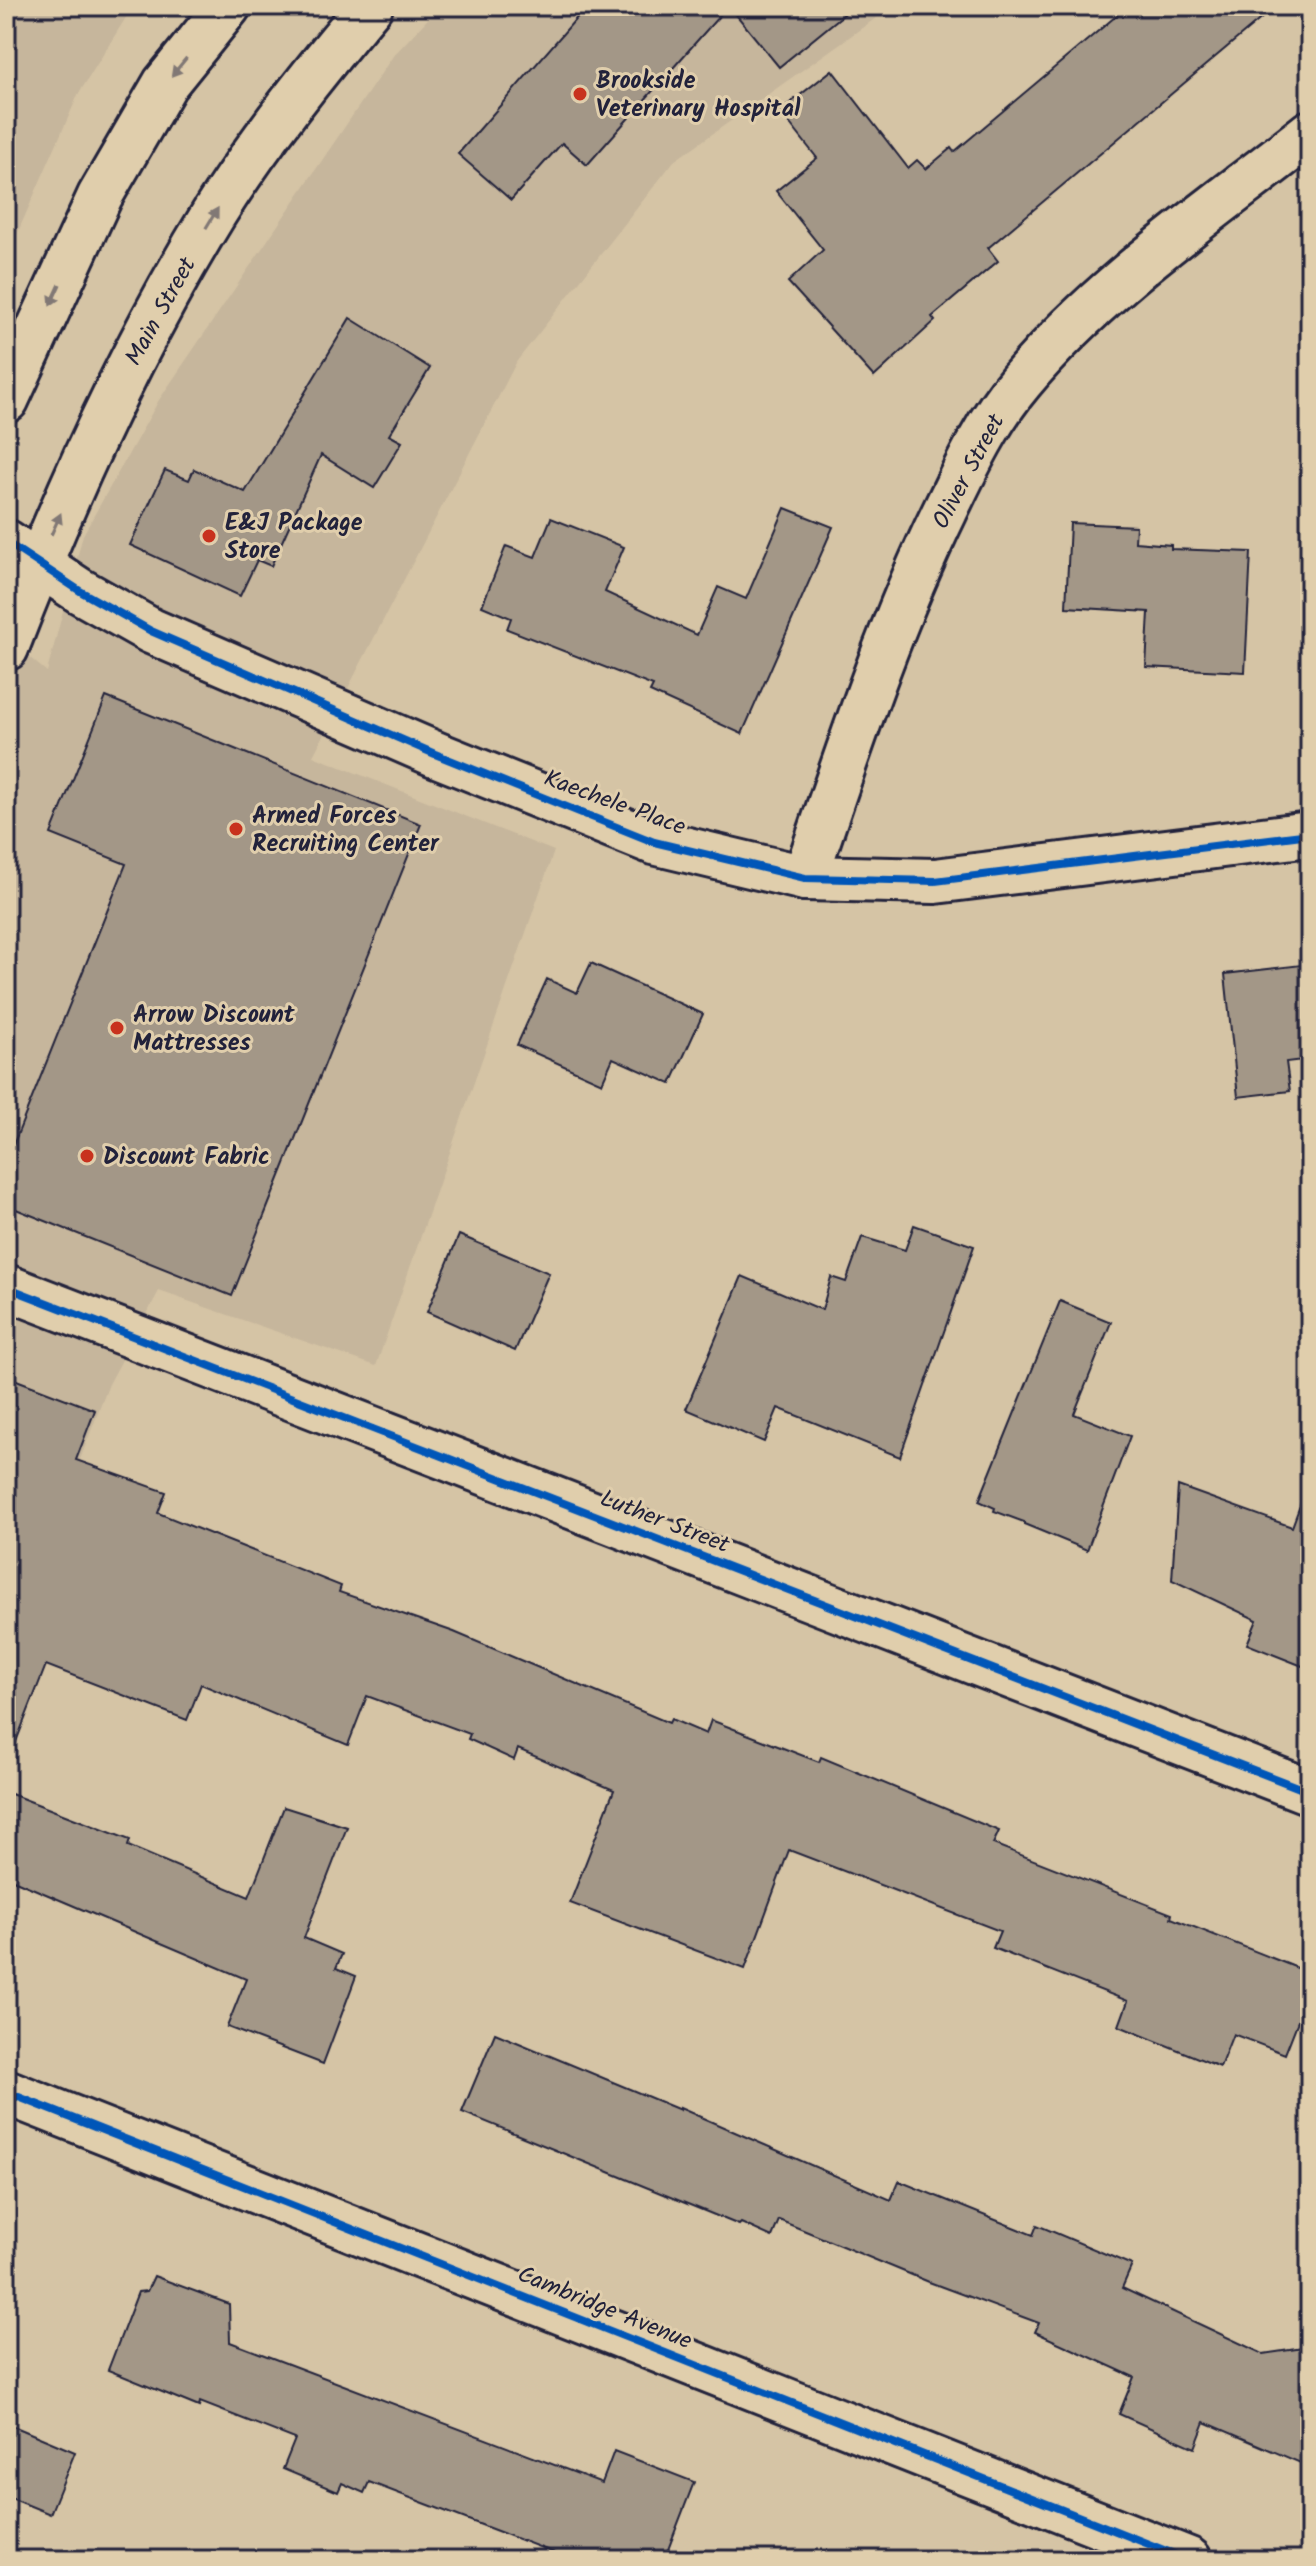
<svg xmlns="http://www.w3.org/2000/svg" width="1316" height="2566" font-family="Kalam,sans-serif">
<style>
.built{fill:#c6b69c}
.building{fill:#a39787;stroke:#22223b;stroke-width:2}
.lines{fill:none;stroke-linecap:round;stroke-linejoin:round}
.minor-casing{stroke:#22223b;stroke-width:50}
.major-casing{stroke:#22223b;stroke-width:50}
.minor{stroke:#e0ceac;stroke-width:44}
.major{stroke:#e0ceac;stroke-width:44}
.cycleway-casing{stroke:#e0ceac;stroke-width:13}
.cycleway{stroke:#0057b8;stroke-width:8}
.oneway{fill:#817874}
.poi-dot{fill:#c8321e;stroke:#e0ceac;stroke-width:3}
.labels{text-anchor:middle;stroke-width:6;stroke-linejoin:round;paint-order:stroke}
.poi-label{font-size:24px;font-weight:bold;fill:#22223b;stroke:#e0ceac;text-anchor:start}
.street-label{font-size:24px;fill:#22223b;stroke:#e0ceac}
</style>
<rect width="100%" height="100%" fill="#d5c4a5"/>
<filter id="ink" filterUnits="userSpaceOnUse"><feTurbulence type="fractalNoise" baseFrequency=".0125" numOctaves="2"/><feDisplacementMap in="SourceGraphic" scale="16" xChannelSelector="R" yChannelSelector="G"/><feConvolveMatrix kernelMatrix="1 2 1 2 8 2 1 2 1" color-interpolation-filters="sRGB"/></filter>
<g filter="url(#ink)">
<g class="built">
<polygon points="6,6 133,6 78,95 6,259"/>
<polygon points="440,6 893,6 674,161 517,361 313,756 554,851 376,1366 159,1291 109,1384 6,1653 6,638 47,672 83,535 159,400 393,56"/>
</g>
<g class="building">
<polygon points="587,6 728,6 587,165 562,143 511,200 458,154"/>
<polygon points="729,6 854,6 779,67"/>
<polygon points="1128,6 1276,6 988,248 998,261 932,317 935,321 874,377 788,282 823,250 776,191 817,158 780,111 832,70 908,168 917,160 926,169 951,148 954,152"/>
<polygon points="350,318 430,368 389,435 402,442 374,488 321,455 271,566 257,560 240,596 130,545 165,470 189,480 194,469 245,492"/>
<polygon points="785,508 833,527 742,734 650,692 653,686 507,629 511,618 482,606 506,546 535,557 551,518 624,547 605,592 697,635 718,587 746,599"/>
<polygon points="1070,523 1136,526 1135,542 1171,545 1171,549 1251,552 1245,672 1146,667 1149,612 1066,607"/>
<polygon points="106,697 421,824 232,1296 6,1205 6,1163 126,864 51,834"/>
<polygon points="591,963 703,1014 671,1084 613,1058 602,1083 517,1045 547,979 577,993"/>
<polygon points="1310,964 1310,1059 1286,1062 1290,1091 1238,1097 1225,974"/>
<polygon points="914,1225 974,1246 900,1457 778,1408 764,1442 686,1409 742,1276 822,1310 831,1277 846,1282 862,1237 905,1250"/>
<polygon points="459,1235 549,1273 515,1351 427,1312"/>
<polygon points="1060,1301 1111,1322 1074,1414 1130,1436 1087,1550 1024,1524 1024,1522 994,1511 995,1508 979,1501"/>
<polygon points="6,1376 95,1410 76,1460 166,1492 158,1513 341,1586 339,1592 454,1632 669,1723 671,1719 706,1734 711,1720 819,1762 821,1757 999,1831 993,1844 1172,1914 1171,1918 1310,1973 1310,1990 1285,2054 1233,2034 1220,2067 1119,2026 1128,2001 993,1948 1000,1931 789,1850 745,1969 570,1903 614,1790 518,1749 514,1760 468,1739 470,1734 367,1696 348,1745 201,1684 187,1720 46,1665 10,1757 6,1757"/>
<polygon points="1178,1486 1292,1527 1305,1492 1310,1493 1310,1669 1247,1644 1257,1620 1172,1580"/>
<polygon points="6,1792 130,1840 128,1846 249,1897 284,1807 347,1827 304,1938 342,1954 336,1968 356,1976 323,2064 227,2027 246,1979 6,1877"/>
<polygon points="495,2033 680,2110 680,2108 891,2200 899,2181 1033,2235 1037,2225 1132,2265 1122,2288 1263,2354 1310,2347 1310,2467 1205,2422 1195,2448 1119,2414 1134,2377 1035,2332 1039,2323 929,2282 779,2220 772,2237 741,2223 739,2225 462,2112"/>
<polygon points="154,2276 229,2304 230,2342 602,2483 614,2451 694,2482 664,2560 573,2560 369,2482 364,2493 342,2483 338,2492 283,2469 295,2439 200,2402 199,2407 108,2370 138,2292 147,2291"/>
<polygon points="6,2423 75,2452 50,2514 6,2496"/>
</g>
<g class="lines">
<defs>
<g id="minor">
<polyline points="6,542 80,591 151,631 435,754 654,842 805,878 935,881 1310,834"/>
<path d="M805,878C847,755 888,628 945,511C967,465 988,420 1021,381C1101,285 1213,210 1310,133"/>
<polyline points="6,1287 1310,1792"/>
<polyline points="6,2092 1189,2560"/>
</g>
<g id="major">
<polyline points="6,400 100,196 165,84 228,6"/>
<path d="M6,648C63,499 129,352 213,215C259,141 314,72 370,6"/>
</g>
</defs>
<use href="#minor" class="minor-casing"/>
<use href="#major" class="major-casing"/>
<use href="#minor" class="minor"/>
<use href="#major" class="major"/>
<defs>
<g id="cycleway">
<polyline points="6,542 80,591 151,631 435,754 654,842 805,878 935,881 1310,834"/>
<polyline points="6,1287 1310,1792"/>
<polyline points="6,2092 1189,2560"/>
</g>
</defs>
<use href="#cycleway" class="cycleway-casing"/>
<use href="#cycleway" class="cycleway"/>
</g>
<defs><path id="oneway-solid" d="M-6-.8H1V-3.2L6.5 0L1 3.2V.8H-6Z" transform="scale(2)"/></defs>
<g class="oneway">
<use href="#oneway-solid" transform="translate(179 67) rotate(129)"/>
<use href="#oneway-solid" transform="translate(212 218) rotate(-59)"/>
<use href="#oneway-solid" transform="translate(55 295) rotate(115)"/>
<use href="#oneway-solid" transform="translate(56 524) rotate(-66)"/>
</g>
</g>
<g class="poi-dot">
<circle cx="580" cy="94" r="8"/>
<circle cx="209" cy="536" r="8"/>
<circle cx="236" cy="829" r="8"/>
<circle cx="117" cy="1028" r="8"/>
<circle cx="87" cy="1156" r="8"/>
</g>
<g class="labels">
<g class="poi-label">
<text x="596" y="88">Brookside<tspan x="596" dy="28">Veterinary Hospital</tspan></text>
<text x="225" y="530">E&amp;J Package<tspan x="225" dy="28">Store</tspan></text>
<text x="252" y="823">Armed Forces<tspan x="252" dy="28">Recruiting Center</tspan></text>
<text x="133" y="1022">Arrow Discount<tspan x="133" dy="28">Mattresses</tspan></text>
<text x="103" y="1164">Discount Fabric</text>
</g>
<g class="street-label">
<text transform="translate(160 311) rotate(-61)" y="8">Main Street</text>
<text transform="translate(968 471) rotate(-62)" y="8">Oliver Street</text>
<text transform="translate(615 802) rotate(20)" y="8">Kaechele Place</text>
<text transform="translate(665 1521) rotate(21)" y="8">Luther Street</text>
<text transform="translate(605 2307) rotate(22)" y="8">Cambridge Avenue</text>
</g>
</g>
<rect width="1316" height="2566" fill="none" stroke="#e0ceac" stroke-width="32"/>
<rect x="16" y="16" width="1284" height="2534" fill="none" stroke="#22223b" stroke-width="3" filter="url(#ink)"/>
</svg>
